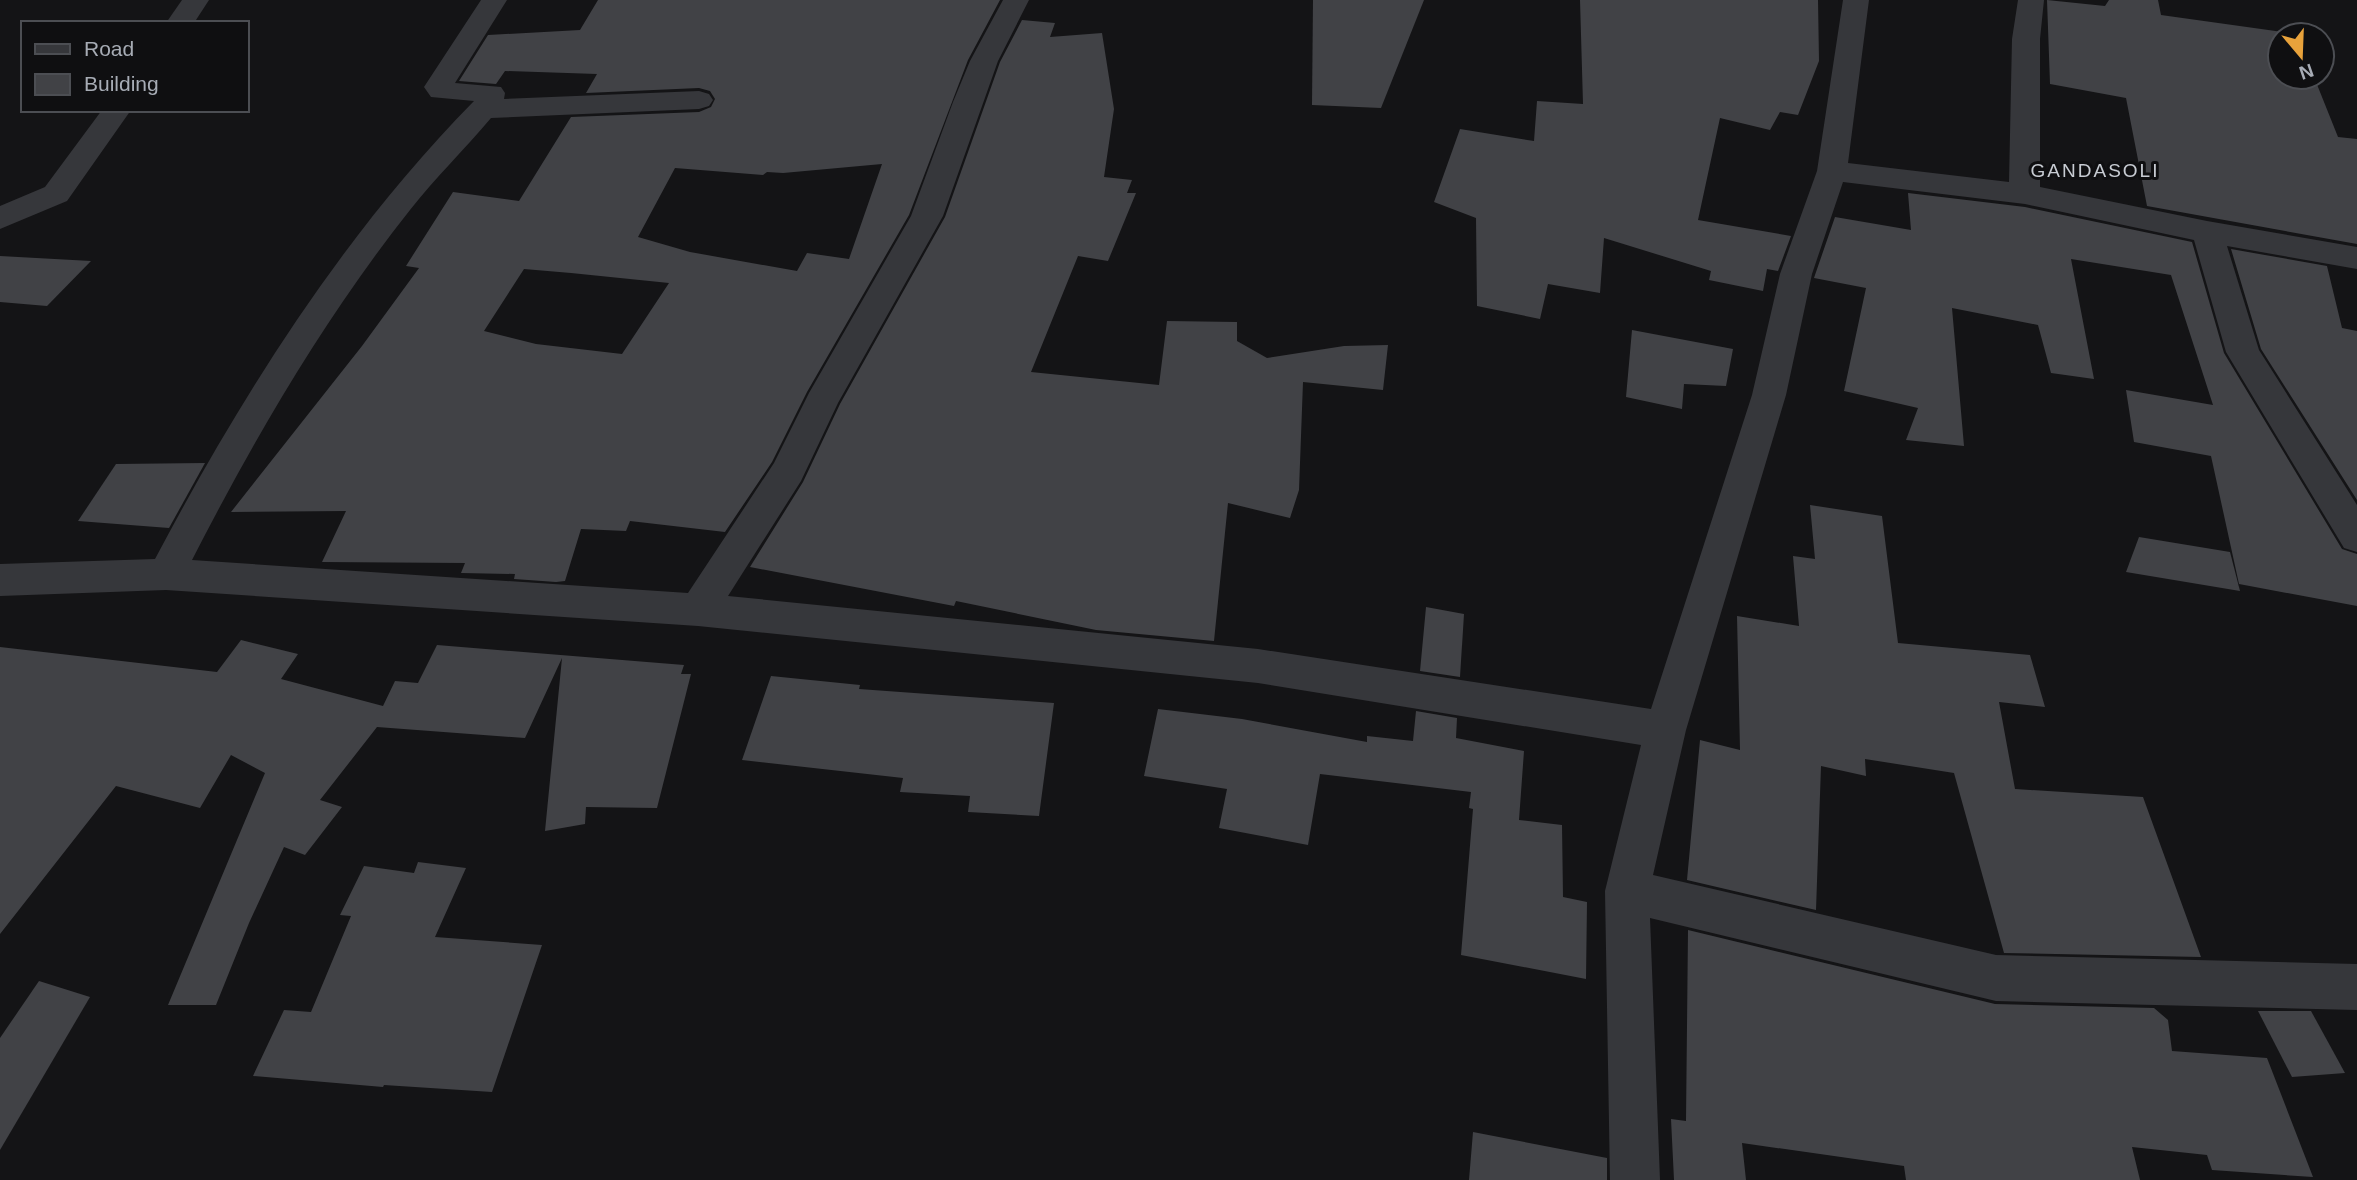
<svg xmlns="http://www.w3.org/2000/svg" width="2357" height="1180" font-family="Helvetica,sans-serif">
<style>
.building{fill:#414246;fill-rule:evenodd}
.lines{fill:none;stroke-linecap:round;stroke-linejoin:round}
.minor{fill:#36373b;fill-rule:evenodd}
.labels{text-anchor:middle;stroke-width:6;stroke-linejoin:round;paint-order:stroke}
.far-quarter-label{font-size:19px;letter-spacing:2px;fill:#c7cbd2;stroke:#0f0f11}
</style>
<rect width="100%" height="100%" fill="#141416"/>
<g class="building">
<path d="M598,0H1000L968,60L909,215L807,392L772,462L725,532L630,521L626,531L581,529L565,581L556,582L514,579L515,574L461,573L465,563L322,562L346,511L231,512L362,346L419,268L406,266L453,192L519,201L571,117L699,112L711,107L715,99L710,91L699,88L586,93L597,74L505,71L496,84L459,81L488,35L580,30ZM882,164L849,259L807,253L797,271L690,252L638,237L675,168L763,175L767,172L783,173ZM524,269L571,273L669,283L622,354L536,344L484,331Z"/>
<polygon points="1313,0 1424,0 1381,108 1312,105"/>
<polygon points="1580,0 1818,0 1819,61 1798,115 1780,112 1770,130 1720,118 1698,220 1791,236 1778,271 1767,269 1763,291 1709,280 1711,271 1604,238 1600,293 1548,284 1540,319 1477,306 1476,218 1434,202 1460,129 1534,141 1537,101 1583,104"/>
<polygon points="2047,0 2105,6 2109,0 2158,0 2161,15 2296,34 2280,35 2280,77 2314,77 2338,137 2357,139 2357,244 2147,206 2126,98 2050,84"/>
<polygon points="1022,20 1055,23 1050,37 1102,33 1114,109 1104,177 1132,180 1127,193 1136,193 1108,261 1078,256 1031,372 1159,385 1167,321 1237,322 1237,341 1267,358 1344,346 1388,345 1383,390 1303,382 1299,490 1290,518 1228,503 1214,641 1096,630 956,601 954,606 750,567 803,482 840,404 945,217 1000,62"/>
<polygon points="1908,193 2025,207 2192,242 2224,353 2342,549 2357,554 2357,606 2239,584 2211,456 2134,442 2126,390 2213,405 2171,275 2071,259 2094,379 2051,373 2038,325 1952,308 1964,446 1906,440 1918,408 1844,391 1866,288 1814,278 1815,275 1835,217 1911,230"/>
<polygon points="2231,249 2327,266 2342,328 2357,331 2357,500 2261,349"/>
<polygon points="0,256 91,261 47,306 0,302"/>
<polygon points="1632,330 1733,349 1726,386 1684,384 1682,409 1626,397"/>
<polygon points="205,463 169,528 78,521 116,464"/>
<polygon points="1810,505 1882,516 1898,643 2030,655 2045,707 1999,702 2015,789 2143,797 2201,957 2004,953 1954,773 1865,759 1866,776 1821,766 1816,910 1687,880 1700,740 1740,750 1737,616 1799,626 1793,556 1815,559"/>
<polygon points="2139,537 2230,552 2240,591 2126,572"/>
<polygon points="1426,607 1464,614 1460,677 1420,671"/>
<polygon points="241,640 298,654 281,679 383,706 395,681 418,683 437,645 684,665 681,674 691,674 657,808 586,807 585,824 545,831 562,658 525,738 377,727 320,800 342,807 305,855 284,847 249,923 216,1005 168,1005 265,773 231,755 200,808 116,786 0,934 0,647 217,672"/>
<polygon points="771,676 860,685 859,689 1054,703 1039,816 968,812 970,796 900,792 903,778 742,760"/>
<polygon points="1158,709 1242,719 1367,742 1367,736 1413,741 1416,711 1457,718 1456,738 1524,751 1519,820 1562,825 1563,897 1587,902 1586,979 1461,955 1473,809 1469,808 1471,792 1320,774 1308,845 1219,828 1227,789 1144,776"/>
<polygon points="418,862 466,868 435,937 542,945 492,1092 384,1085 383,1087 253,1076 284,1010 311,1012 351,916 340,915 364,866 414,873"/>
<polygon points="1688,930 1995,1004 2154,1008 2168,1020 2172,1051 2267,1058 2313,1177 2212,1170 2207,1155 2132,1147 2140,1180 1906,1180 1904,1166 1742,1143 1746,1180 1674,1180 1671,1119 1686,1121"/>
<polygon points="39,981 90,997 0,1150 0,1038"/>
<polygon points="2258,1011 2311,1011 2345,1073 2292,1077"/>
<polygon points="1473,1132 1607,1158 1607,1180 1469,1180"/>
</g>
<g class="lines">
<g class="minor">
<polygon points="182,0 209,0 194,23 166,23"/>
<path d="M481,0H507L455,83L501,87L505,93L504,99L699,91L709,94L713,100L709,106L699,109L491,118C465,149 435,178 410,210C325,317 254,439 192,560L688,593L774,463L809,393L911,216L953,102L970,61L1003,0H1029L998,61L943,216L838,403L801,481L728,596L1258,649L1651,709L1752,395L1780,274L1817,171L1843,0H1869L1848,163L2009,182L2012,39L2018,0H2044L2040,39V187L2207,221L2357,247V269L2227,246L2259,350L2357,505V552L2344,548L2226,352L2194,240L2025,204L1843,182L1812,274L1786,395L1686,730L1653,875L1996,955L2357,964V1010L1996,1001L1650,918L1660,1180H1610L1605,891L1641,745L1258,683L698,626L166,590L0,596V564L155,559C242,395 343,234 474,101L431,97L424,87Z"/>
<polygon points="102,110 131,110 67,201 0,229 0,206 45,187"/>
</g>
</g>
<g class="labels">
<g class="far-quarter-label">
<text x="2095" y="177">GANDASOLI</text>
</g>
</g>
<rect x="21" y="21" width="228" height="91" fill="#0f0f11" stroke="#4c4e53" stroke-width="2"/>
<rect x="35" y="44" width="35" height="10" fill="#36373b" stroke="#4c4e53" stroke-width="2"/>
<text x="84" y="56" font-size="21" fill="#a7acb5">Road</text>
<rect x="35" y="74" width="35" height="21" fill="#414246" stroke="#4c4e53" stroke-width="2"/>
<text x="84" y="91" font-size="21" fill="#a7acb5">Building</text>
<g transform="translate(2301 56) rotate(161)"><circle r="33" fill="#0f0f11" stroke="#4c4e53" stroke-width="2"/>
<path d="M0-5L12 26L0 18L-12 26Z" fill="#e8a23b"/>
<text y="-10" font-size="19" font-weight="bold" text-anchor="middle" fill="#a7acb5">N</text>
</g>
</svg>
